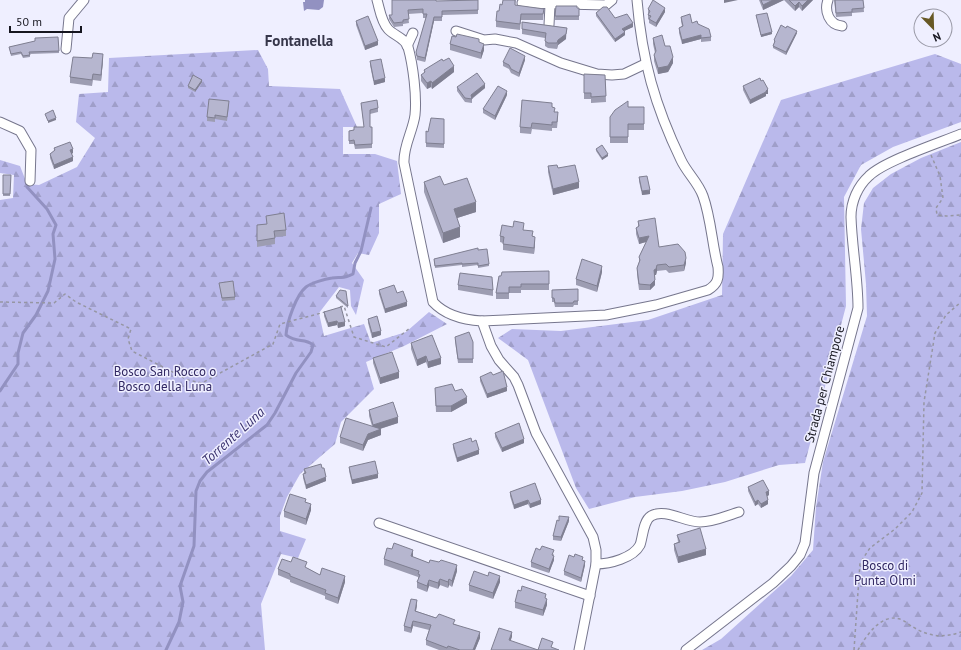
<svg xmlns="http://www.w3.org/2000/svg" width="961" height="650" font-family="'PT Sans',sans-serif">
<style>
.forest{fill:url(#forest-firs)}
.water{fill:#9291c1}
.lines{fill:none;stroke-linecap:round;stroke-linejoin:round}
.stream{stroke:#9291c1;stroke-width:3}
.minor-casing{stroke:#76768d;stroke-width:11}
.path{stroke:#9696a3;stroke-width:1.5;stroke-dasharray:3 3;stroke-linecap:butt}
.minor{stroke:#fff;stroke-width:9}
.wall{fill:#9d9db2}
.shaded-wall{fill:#7f7f91}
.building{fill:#b6b6cf;stroke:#7f7f91}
.labels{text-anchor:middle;stroke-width:3;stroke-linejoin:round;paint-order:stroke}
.park-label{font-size:13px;fill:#312863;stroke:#efefff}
.street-label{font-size:13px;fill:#16161f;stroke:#efefff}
.water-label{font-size:14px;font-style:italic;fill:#3a326f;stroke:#efefff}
.quarter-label{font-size:15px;font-weight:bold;fill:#36364a;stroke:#efefff}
</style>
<defs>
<pattern id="forest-firs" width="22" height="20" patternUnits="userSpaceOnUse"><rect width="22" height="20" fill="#bab9eb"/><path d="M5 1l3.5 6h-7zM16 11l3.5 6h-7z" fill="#9f9ec9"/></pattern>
</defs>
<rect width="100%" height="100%" fill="#efefff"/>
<g class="forest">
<polygon points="258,50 268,69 269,86 340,89 357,127 343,127 343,154 375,154 397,161 401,194 379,204 379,233 369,255 358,253 352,263 364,280 356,315 351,306 350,290 339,287 319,313 324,336 364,324 371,343 406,332 429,312 447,324 404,346 366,362 374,389 341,422 335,444 300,474 287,497 280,516 280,531 306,539 298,558 281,554 261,604 265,650 0,650 0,200 13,198 14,175 0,173 0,160 20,166 27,184 39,185 77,167 95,138 76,122 79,94 108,92 109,58"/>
<polygon points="935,54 961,64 961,122 893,147 861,165 844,197 846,306 805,463 779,465 725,482 682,491 635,497 589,509 576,488 528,360 498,338 512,329 561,331 648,320 722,295 723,234 781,100"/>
<polygon points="961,142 961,650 702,650 721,639 791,576 813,550 816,507 823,462 867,316 866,284 861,229 864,203 873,188 891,174 921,158"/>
</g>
<polygon class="water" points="305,0 324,0 323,7 319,10 307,9 304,11 303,2 305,2"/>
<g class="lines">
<g class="stream">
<polyline points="0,391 18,364 18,353 23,333 36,315 48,291 55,259 53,234 56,225 47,209 27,187"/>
<path d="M166,650L179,622L183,602L180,586L194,546L196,491L200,481L207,472L267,425L275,413L296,373L311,352L313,345C304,337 298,344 286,335C287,322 296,295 306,287C311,283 325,279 332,278C342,276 342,280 353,274L355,263L361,251L371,208"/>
</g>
<defs>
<g id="minor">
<path d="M377,0C380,10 381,21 388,29C393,35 405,38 408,47C413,65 417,96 415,115C413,131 403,146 404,163L433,302C446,316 464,320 482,321L491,346L499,360L514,377L518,385L536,433L593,537L596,550V564L579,650"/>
<path d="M828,0C824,11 829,25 842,26"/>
<polyline points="522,3 606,5 612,0"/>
<polyline points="549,25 550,5"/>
<polyline points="456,31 484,40 495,39 516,43 561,63 597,74 612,75 624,74 645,64"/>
<polyline points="407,46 413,33"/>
<polyline points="66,49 69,18 84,0"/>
<polyline points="0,122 20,131 31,150 30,181"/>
<path d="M482,321L606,315L656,305L708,290C718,284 719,278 718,267C712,244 711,218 703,196C698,182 687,173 681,160C655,106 642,60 637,0"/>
<polyline points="379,523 590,596"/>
<path d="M596,564C610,564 633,558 640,545C643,537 643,521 651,516C665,508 685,522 700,522C713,522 726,516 739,512"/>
<path d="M686,650L773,583L791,566L800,555L805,543L814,473L858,308C858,278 852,248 851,217C851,201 858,186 869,176C884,161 939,143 961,134"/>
</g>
</defs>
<use href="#minor" class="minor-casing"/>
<g class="path">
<polyline points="931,155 940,176 943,198 936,208 937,215 946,216 961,215"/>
<polyline points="0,302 54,303 65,294 76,302 131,329 128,339 132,351 188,380 202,383 273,344 280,324 325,312"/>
<polyline points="340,307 344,306 354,337 386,347 410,328"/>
<polyline points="854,650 860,563 870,548 895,529 912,512 922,493 924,402 935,333 946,315 961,302"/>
<path d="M858,650C866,636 881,613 900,619C904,620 909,625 913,627C929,637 944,638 961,632"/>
</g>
<use href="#minor" class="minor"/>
</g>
<g class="wall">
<polygon points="392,0 436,1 478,0 478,14 442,15 442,21 434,21 425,62 417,60 416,52 426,18 423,18 423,13 408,14 409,23 403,24 403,26 394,27 389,19 389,15 392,15"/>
<polygon points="516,0 515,5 544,9 543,20 521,20 520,30 496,27 496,21 499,11 502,5"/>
<polygon points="759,0 813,0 802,11 799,7 795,11 784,0 763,10"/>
<polygon points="834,0 863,0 864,12 852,13 852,16 836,17"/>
<polygon points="556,6 577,8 579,12 579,20 555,20"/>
<polygon points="648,9 665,12 656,27 649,23 649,20 648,19"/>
<polygon points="596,13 615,18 633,27 624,31 625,35 615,42 596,16"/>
<polygon points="756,15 772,34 761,37"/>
<polygon points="681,17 692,23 698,24 711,37 711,41 701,42 701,39 682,44 679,33 679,28 682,26 681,21"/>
<polygon points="356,21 378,45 365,50 356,25"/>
<polygon points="522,22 567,28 566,39 558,45 557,49 548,48 545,46 545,38 522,34"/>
<polygon points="797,33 786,55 773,48 773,46 774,43 774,40"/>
<polygon points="58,37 59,53 30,54 30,57 23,58 21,54 11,56 9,47"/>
<polygon points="456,37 479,42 484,50 481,59 450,50 450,44"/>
<polygon points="653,38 665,46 673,63 668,72 658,74 654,61 654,55 655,53 653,44"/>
<polygon points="92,58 103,60 101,81 93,80 92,86 70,83 70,77"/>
<polygon points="525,60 519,77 511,73 509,69 503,66 503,62"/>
<polygon points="370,61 385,82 374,85 370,65"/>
<polygon points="443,61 454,72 432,89 431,87 427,89 421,81 421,75 424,73 424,70"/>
<polygon points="584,74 605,75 606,102 591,103 591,99 584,99"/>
<polygon points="761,81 768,94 766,94 766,96 750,104 743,90 743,86"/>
<polygon points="202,82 195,92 188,88 188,86"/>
<polygon points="457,87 485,88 472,99 472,103 465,102 457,91"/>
<polygon points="507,95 495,120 483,113 483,109"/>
<polygon points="361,103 378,108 378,112 370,114 370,127 372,127 372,148 355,149 354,144 349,144 349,131 364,127"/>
<polygon points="229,105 227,121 215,119 215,122 207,121 207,117"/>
<polygon points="552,107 558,118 557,128 552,128 552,131 532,129 531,134 520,133 520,127"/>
<polygon points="628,107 644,107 644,130 628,130 628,143 610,143 610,117"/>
<polygon points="444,119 444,148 426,147 426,131 428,132"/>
<polygon points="54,148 73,153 72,154 73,161 54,169 50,158 50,154 54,151"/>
<polygon points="596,149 608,156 602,160 596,151"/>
<polygon points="548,166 558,168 579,188 553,195 548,172"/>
<polygon points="3,175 11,175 10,196 3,196"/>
<polygon points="639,177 650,194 642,195 639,181"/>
<polygon points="424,182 444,185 476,212 457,218 460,237 443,243 424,192"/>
<polygon points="266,216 286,230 286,236 275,237 275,244 257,247 257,225 267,224"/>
<polygon points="638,221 659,247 686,263 684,271 669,273 666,270 657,271 656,275 655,275 655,285 650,290 639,290 637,274 637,268 639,262 639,257 646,242 639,244 636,234 636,228 638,227"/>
<polygon points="524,230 533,236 535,243 534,254 503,250 503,243 500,242 500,236"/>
<polygon points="478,250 489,264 489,266 478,268 478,265 462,267 462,265 435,268 434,259"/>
<polygon points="549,271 549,290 521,290 521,293 509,293 509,299 496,299 496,293 499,276"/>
<polygon points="602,272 597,292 576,285 576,279"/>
<polygon points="219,283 235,297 235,300 222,301"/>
<polygon points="458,285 493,290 493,296 458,290"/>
<polygon points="578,289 578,305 574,305 573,307 555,307 554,302 552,302 552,290"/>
<polygon points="379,290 407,306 385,313 379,294"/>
<polygon points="336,296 348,306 348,308 336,298"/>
<polygon points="324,312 345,326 338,328 337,325 328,327 324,316"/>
<polygon points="368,319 381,335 372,338 368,323"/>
<polygon points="455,337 473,342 473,363 458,363 455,341"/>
<polygon points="411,343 441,364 428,368 426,362 417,366 411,349"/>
<polygon points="373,358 399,378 380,384 373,363"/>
<polygon points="493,375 507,391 487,398 480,381 480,377"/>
<polygon points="435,388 455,391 467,403 451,412 436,412"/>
<polygon points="369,410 398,423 380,429 381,435 368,440 363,451 340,443 340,437 372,426 369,416"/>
<polygon points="495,433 524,443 502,452 495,437"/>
<polygon points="472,442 479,454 457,462 453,448 453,444"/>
<polygon points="349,467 378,478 352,484 349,471"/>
<polygon points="304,469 326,481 306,489 303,478 303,474 304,474"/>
<polygon points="748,487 769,495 767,496 768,504 761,508 758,504 755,506 748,491"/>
<polygon points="510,492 541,504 530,508 528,504 514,509 510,496"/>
<polygon points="306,502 311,510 306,525 284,517 284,511"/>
<polygon points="569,521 561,541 553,540 553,536"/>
<polygon points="677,535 706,555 678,563 674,550 674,544 678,542"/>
<polygon points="554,554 553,556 554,560 549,573 531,567 531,562"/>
<polygon points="413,556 413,557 429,563 457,571 452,587 449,585 448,588 440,585 438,589 429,586 427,592 417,588 417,582 418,580 418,577 384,565 384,559"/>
<polygon points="583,561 585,565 581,582 564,575 564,571"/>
<polygon points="307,568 320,575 345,582 338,604 325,599 325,596 290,582 290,580 278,575 278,569"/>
<polygon points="500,582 493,599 469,591 469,585"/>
<polygon points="515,602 547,605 543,616 515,608"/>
<polygon points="417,605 416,611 455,624 480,638 475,650 439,650 426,645 426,640 429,630 413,626 411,633 404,631 404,626"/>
</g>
<g class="shaded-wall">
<polygon points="724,0 738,0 724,3"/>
<polygon points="773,0 784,0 763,10 763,5"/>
<polygon points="808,0 813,0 802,11 802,6"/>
<polygon points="799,2 799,7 795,11 795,6"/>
<polygon points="665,8 665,12 656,27 656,23"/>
<polygon points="434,17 434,21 425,62 425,58"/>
<polygon points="633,23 633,27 622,32 622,29"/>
<polygon points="797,31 797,33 786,55 786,52"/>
<polygon points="625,32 625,35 615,42 615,39"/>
<polygon points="772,32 772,34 761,37 761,35"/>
<polygon points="566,34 566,39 558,45 557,49 558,40"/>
<polygon points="701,35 701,39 682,44 682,40"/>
<polygon points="378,41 378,45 365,50 365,46"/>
<polygon points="484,44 484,50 481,59 481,53"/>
<polygon points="103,54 103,60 101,81 101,75"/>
<polygon points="525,56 525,60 519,77 519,73"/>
<polygon points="673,57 673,63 668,72 658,74 658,68"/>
<polygon points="454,66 454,72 432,89 432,83"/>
<polygon points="385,78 385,82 374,85 374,81"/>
<polygon points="202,80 202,82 195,92 195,90"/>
<polygon points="431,81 431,87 427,89 427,83"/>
<polygon points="485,84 485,88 471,99 471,95"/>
<polygon points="768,89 768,94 766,94 766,96 750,104 750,100"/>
<polygon points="507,91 507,95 495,120 495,116"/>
<polygon points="56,118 56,120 48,123 48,121"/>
<polygon points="73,149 73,153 70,154 70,150"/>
<polygon points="608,154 608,156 602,160 602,158"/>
<polygon points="73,157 73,161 54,169 54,165"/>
<polygon points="579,182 579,188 553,195 553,189"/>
<polygon points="650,190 650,194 642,195 642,191"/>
<polygon points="476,202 476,212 454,219 454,209"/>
<polygon points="460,227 460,237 443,243 443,233"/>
<polygon points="649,236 649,241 639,244 639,238"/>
<polygon points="535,237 535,243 534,254 534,248"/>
<polygon points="686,258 686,263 684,271 684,265"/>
<polygon points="657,265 657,271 656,275 654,275 654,270"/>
<polygon points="602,266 602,272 597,292 597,286"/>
<polygon points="655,280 655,285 650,290 650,285"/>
<polygon points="407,302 407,306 385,313 385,309"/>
<polygon points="337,321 337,325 328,327 328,323"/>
<polygon points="345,322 345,326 338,328 338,323"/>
<polygon points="381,331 381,335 372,338 372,333"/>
<polygon points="426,356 426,362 417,366 417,360"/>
<polygon points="441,358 441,364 428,368 428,362"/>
<polygon points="399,372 399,378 380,384 380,378"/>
<polygon points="507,387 507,391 487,398 487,394"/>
<polygon points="467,397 467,403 451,412 451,406"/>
<polygon points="398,417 398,423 373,431 373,425"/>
<polygon points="381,429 381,435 368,440 363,451 363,445 368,434"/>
<polygon points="524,439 524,443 502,452 502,448"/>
<polygon points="479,450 479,454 457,462 457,458"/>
<polygon points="378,474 378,478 352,484 352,480"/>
<polygon points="326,477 326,481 306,489 306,485"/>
<polygon points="769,491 769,495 766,497 766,492"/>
<polygon points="528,500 528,504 514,509 514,505"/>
<polygon points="541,500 541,504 530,508 530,504"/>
<polygon points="758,500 758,504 755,506 755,502"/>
<polygon points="768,500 768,504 761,508 761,504"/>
<polygon points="311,504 311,510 306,525 306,519"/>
<polygon points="569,517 569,521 561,541 561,537"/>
<polygon points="706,549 706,555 678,563 678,557"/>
<polygon points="413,550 413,556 411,562 411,556"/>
<polygon points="554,556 554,560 549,573 549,569"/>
<polygon points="585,561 585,565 581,582 581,578"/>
<polygon points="457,565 457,571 452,587 452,581"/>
<polygon points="345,576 345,582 338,604 338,598"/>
<polygon points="500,576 500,582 493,599 493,593"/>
<polygon points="440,579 440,585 438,589 438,583"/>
<polygon points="449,579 449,585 448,588 448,582"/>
<polygon points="429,580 429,586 427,592 427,586"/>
<polygon points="547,599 547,605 543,616 543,610"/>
<polygon points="417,600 417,605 415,616 415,611"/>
<polygon points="413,621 413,626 411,633 411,628"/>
<polygon points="480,632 480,638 475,650 473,650"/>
<polygon points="512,632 512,637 509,645 509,640"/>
</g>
<g class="building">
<polygon points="392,0 436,0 436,1 478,0 478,10 442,11 442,17 434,17 425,58 417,56 416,52 427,14 423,14 423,9 408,10 409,19 403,20 403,22 394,23 389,15 392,15"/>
<polygon points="503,0 515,0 515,5 544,9 543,14 521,14 520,24 496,21 497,11 499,11 500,4 502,5"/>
<polygon points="653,0 665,8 656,23 649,19 651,16 648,15 650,11 648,9"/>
<polygon points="761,0 773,0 763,5"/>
<polygon points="789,0 808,0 802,6 799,2 795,6"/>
<polygon points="835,0 863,0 864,8 852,9 852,12 836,13"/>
<polygon points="556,6 577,6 577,8 579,8 579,16 555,16"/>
<polygon points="603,7 607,7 615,18 627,14 633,23 622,29 625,32 615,39 596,13"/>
<polygon points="767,13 772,32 761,35 756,15"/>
<polygon points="690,14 692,23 697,21 698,24 709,29 711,37 701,38 701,35 682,40 679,28 683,26 681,17"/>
<polygon points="368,16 378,41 365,46 356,21"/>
<polygon points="522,22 567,28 566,34 558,40 557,43 548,43 545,41 546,33 522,29"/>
<polygon points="781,25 786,28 787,26 797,31 786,52 773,46 775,41 774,40"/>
<polygon points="457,34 479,39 479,42 484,44 481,53 450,44 452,36 456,37"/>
<polygon points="662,35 665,46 670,46 673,57 668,66 658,68 654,55 656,51 653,38"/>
<polygon points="58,37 59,51 29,52 30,55 23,56 21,52 11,54 9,47 35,41 35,38"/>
<polygon points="510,48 525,56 519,73 511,69 509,65 503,62"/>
<polygon points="93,53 103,54 101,75 93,74 92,80 70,77 73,57 92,58"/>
<polygon points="449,58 454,66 432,83 431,81 427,83 421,75 425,72 424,70 442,59 443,61"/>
<polygon points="381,59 385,78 374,81 370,61"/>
<polygon points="477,73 485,84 471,95 472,99 465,98 457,87"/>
<polygon points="584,74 605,75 606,96 591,97 591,93 584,93"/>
<polygon points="193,75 202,80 195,90 188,86"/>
<polygon points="760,78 761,81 763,80 768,89 766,91 766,92 750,100 743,86"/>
<polygon points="498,86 507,91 495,116 483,109"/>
<polygon points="209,99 229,101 227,117 215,115 215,118 207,117"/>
<polygon points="377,100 378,108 370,110 370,127 372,127 372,144 355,145 354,140 349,141 349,131 354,130 354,127 364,127 361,103"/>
<polygon points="522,100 552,103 552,107 555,108 554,112 558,112 557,122 552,122 552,125 532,123 531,128 520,127"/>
<polygon points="628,101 628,107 644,107 644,124 628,124 628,137 610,137 610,117 615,110"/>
<polygon points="53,110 56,118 48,121 45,114"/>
<polygon points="431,118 444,119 444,144 426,143 426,131 428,132"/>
<polygon points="70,142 73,149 70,150 73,157 54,165 50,154 55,150 54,148"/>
<polygon points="602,145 608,154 602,158 596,149"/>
<polygon points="557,165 558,168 575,165 579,182 553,189 548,166"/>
<polygon points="3,175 11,175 10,194 3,194"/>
<polygon points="440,176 444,185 467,178 476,202 454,209 460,227 443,233 424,182"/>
<polygon points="647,176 650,190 642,191 639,177"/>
<polygon points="284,213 286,230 274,231 275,238 257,241 257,225 267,224 266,216"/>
<polygon points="655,218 659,247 678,244 685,252 686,258 684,265 669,267 666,264 657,265 656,269 654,270 655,280 650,285 639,284 637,268 640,260 639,257 649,236 639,238 636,228 639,226 638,221"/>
<polygon points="514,221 524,223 523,230 533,231 532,236 535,237 534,248 503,244 504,237 500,236 502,225 513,227"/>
<polygon points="478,248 478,250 487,249 489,264 478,266 478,263 462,264 462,263 435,266 434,259"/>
<polygon points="582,259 602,266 597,286 576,279"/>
<polygon points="549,271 549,284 521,284 521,287 509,287 509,293 496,293 499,276 501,276 502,272"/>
<polygon points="460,273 492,277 493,290 458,285"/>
<polygon points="233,281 235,297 222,298 219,283"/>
<polygon points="394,285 397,293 403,291 407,302 385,309 379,290"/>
<polygon points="578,289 578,301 574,301 573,303 555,303 554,298 552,298 552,290"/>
<polygon points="340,290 346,291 348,306 336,296"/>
<polygon points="341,307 345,322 338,323 337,321 328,323 324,312"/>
<polygon points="377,316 381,331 372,333 368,319"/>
<polygon points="469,332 473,342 473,359 458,359 455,337"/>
<polygon points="432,335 441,358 428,362 426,356 417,360 411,343"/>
<polygon points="392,352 399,372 380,378 373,358"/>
<polygon points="503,371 507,387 487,394 480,377 491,372 493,375"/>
<polygon points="452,384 455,391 462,389 467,397 451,406 436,406 435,388"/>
<polygon points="393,402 398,417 373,425 369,410"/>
<polygon points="346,418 381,429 368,434 363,445 340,437"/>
<polygon points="519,423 524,439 502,448 495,433"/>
<polygon points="471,438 472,442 476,440 479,450 457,458 453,444"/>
<polygon points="375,461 378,474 352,480 349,467"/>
<polygon points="321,464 322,468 324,468 326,477 306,485 303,474 306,473 304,469"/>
<polygon points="763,480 769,491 766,492 768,500 761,504 758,500 755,502 748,487"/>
<polygon points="535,483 541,500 530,504 528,500 514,505 510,492"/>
<polygon points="290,494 306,499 305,502 311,504 306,519 284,511"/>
<polygon points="559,516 569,517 561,537 553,536 557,520 559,521"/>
<polygon points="700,528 706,549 678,557 674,544 680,542 677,535"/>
<polygon points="394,543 413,550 411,556 429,563 430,560 439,562 441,560 457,565 452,581 449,579 448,582 440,579 438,583 429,580 427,586 417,582 420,575 418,574 419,571 384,559 387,548 392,549"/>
<polygon points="542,546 554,550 552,555 554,556 549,569 531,562 536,548 540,550"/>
<polygon points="575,554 583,557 582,560 585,561 581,578 564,571 569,555 574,557"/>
<polygon points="293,557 307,562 305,567 320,575 322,568 345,576 338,598 325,593 326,590 290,576 290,574 278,569 282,559 291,562"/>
<polygon points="474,571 488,576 489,572 500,576 493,593 469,585"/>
<polygon points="522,586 546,594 545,598 547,599 543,610 515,602 518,590 521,591"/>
<polygon points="411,599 417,600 415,611 436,618 439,614 455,620 453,624 480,632 473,650 460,650 448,646 447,648 426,640 431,625 413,621 411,628 404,626"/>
<polygon points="499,628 512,632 509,640 538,650 491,650"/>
<polygon points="542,638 553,642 551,647 559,650 538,650"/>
</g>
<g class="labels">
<g class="park-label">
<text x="165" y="376">Bosco San Rocco o<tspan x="165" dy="15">Bosco della Luna</tspan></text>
<text x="885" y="570">Bosco di<tspan x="885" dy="15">Punta Olmi</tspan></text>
</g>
<g class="street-label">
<text transform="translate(824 384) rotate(-75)" y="5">Strada per Chiampore</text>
</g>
<g class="water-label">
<text transform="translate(233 436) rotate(-42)" y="5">Torrente Luna</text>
</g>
<g class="quarter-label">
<text x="299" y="46">Fontanella</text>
</g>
</g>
<g transform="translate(933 28) rotate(157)"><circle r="19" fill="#efefff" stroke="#9898a5"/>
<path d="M0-3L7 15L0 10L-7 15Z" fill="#675825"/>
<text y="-6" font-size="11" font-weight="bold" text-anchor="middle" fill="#16161f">N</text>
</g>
<path d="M10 26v6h71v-6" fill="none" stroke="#16161f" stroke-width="2"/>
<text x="16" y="26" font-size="12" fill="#16161f" stroke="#efefff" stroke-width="3" paint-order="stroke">50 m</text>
</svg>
